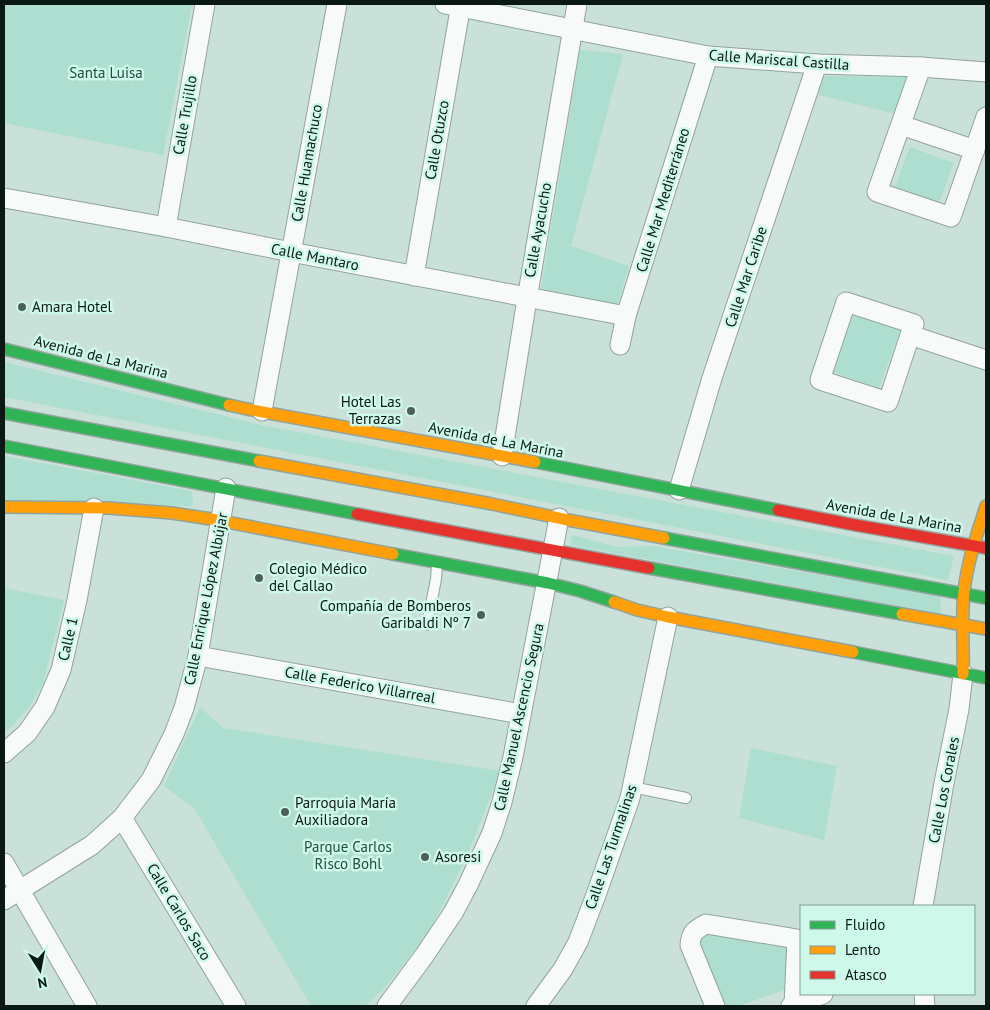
<svg xmlns="http://www.w3.org/2000/svg" width="990" height="1010" font-family="'PT Sans',sans-serif">
<style>
.green{fill:#addecf}
.lines{fill:none;stroke-linecap:round;stroke-linejoin:round}
.lane-casing{stroke:#91a39d;stroke-width:12}
.street-casing{stroke:#91a39d;stroke-width:21}
.fast-casing{stroke:#91a39d;stroke-width:14}
.slow-casing{stroke:#91a39d;stroke-width:14}
.jam-casing{stroke:#91a39d;stroke-width:14}
.lane{stroke:#f7faf9;stroke-width:10}
.street{stroke:#f7faf9;stroke-width:19}
.fast{stroke:#30b455;stroke-width:11}
.slow{stroke:#ff9f0a;stroke-width:11}
.jam{stroke:#e5322d;stroke-width:11}
.poi-dot{fill:#4d5f59;stroke:#cef8ea;stroke-width:2}
.labels{text-anchor:middle;stroke-width:5;stroke-linejoin:round;paint-order:stroke}
.street-label{font-size:15px;fill:#0a1914;stroke:#cef8ea}
.park-label{font-size:15px;fill:#214c40;stroke:#cef8ea}
.poi-label{font-size:15px;fill:#0a1914;stroke:#cef8ea;text-anchor:start}
</style>
<rect width="100%" height="100%" fill="#cae1da"/>
<g class="green">
<polygon points="6,4 192,4 163,155 4,123 4,15"/>
<polygon points="580,50 623,54 571,246 629,266 616,310 541,289"/>
<polygon points="825,76 906,77 896,114 815,94"/>
<polygon points="910,147 954,163 938,205 894,189"/>
<polygon points="852,314 900,331 879,388 831,371"/>
<polygon points="4,362 261,425 954,556 948,580 4,397"/>
<polygon points="4,456 192,491 193,506 4,500"/>
<polygon points="572,535 617,547 653,546 940,596 941,614 570,545"/>
<polygon points="4,588 64,600 43,683 30,706 10,728 4,733"/>
<polygon points="200,707 223,728 501,771 466,858 429,932 386,986 365,1006 311,1006 194,808 164,786"/>
<polygon points="751,748 837,766 824,840 739,818"/>
<polygon points="705,931 790,947 784,990 738,1006 724,1006 697,942"/>
</g>
<g class="lines">
<defs>
<g id="lane">
<polyline points="427,625 436,579 437,564"/>
<polyline points="632,787 686,798"/>
</g>
<g id="street">
<polyline points="445,4 708,56 817,64 921,67 986,72"/>
<polyline points="921,67 877,192 951,217 986,117"/>
<polyline points="901,125 975,150"/>
<polyline points="4,198 166,227 291,252 626,316"/>
<polyline points="166,227 205,4"/>
<polyline points="414,276 461,4"/>
<polyline points="910,335 888,402 820,380 846,302 914,324 910,335 986,360"/>
<polyline points="620,345 626,316 708,56"/>
<polyline points="262,411 337,4"/>
<polyline points="502,456 526,305 577,4"/>
<polyline points="679,490 712,378 817,64"/>
<polyline points="198,656 521,714"/>
<polyline points="4,753 27,733 45,707 61,670 77,600 94,508"/>
<polyline points="122,818 236,1006"/>
<polyline points="4,863 87,1006"/>
<polyline points="4,900 92,845 122,818 151,780 174,734 184,708 198,656 226,488"/>
<polyline points="923,906 944,783 959,709 963,674"/>
<polyline points="924,994 925,1006"/>
<polyline points="387,1006 424,956 453,913 468,885 492,833 502,802 513,757 559,518"/>
<polyline points="536,1006 563,969 578,942 596,895 630,798 668,617"/>
<path d="M715,1006L690,945C691,932 695,930 706,924L797,939L794,1005"/>
<polyline points="791,1006 823,994"/>
</g>
<g id="fast">
<polyline points="4,349 229,405"/>
<polyline points="4,413 259,461"/>
<polyline points="4,446 357,514"/>
<polyline points="535,462 778,510"/>
<polyline points="664,538 986,598"/>
<polyline points="393,554 548,583 580,591 614,602"/>
<polyline points="649,568 902,614"/>
<polyline points="853,652 986,678"/>
</g>
<g id="slow">
<polyline points="229,405 247,409 535,462"/>
<polyline points="259,461 492,504 568,520 664,538"/>
<polyline points="4,507 108,508 172,513 211,519 393,554"/>
<polyline points="614,602 637,610 668,617 853,652"/>
<polyline points="902,614 986,629"/>
<path d="M963,674C964,647 961,619 964,592C967,563 977,534 986,506"/>
</g>
<g id="jam">
<polyline points="778,510 855,525 986,548"/>
<polyline points="357,514 649,568"/>
</g>
</defs>
<use href="#lane" class="lane-casing"/>
<use href="#street" class="street-casing"/>
<use href="#fast" class="fast-casing"/>
<use href="#slow" class="slow-casing"/>
<use href="#jam" class="jam-casing"/>
<use href="#lane" class="lane"/>
<use href="#street" class="street"/>
<use href="#fast" class="fast"/>
<use href="#slow" class="slow"/>
<use href="#jam" class="jam"/>
</g>
<g class="poi-dot">
<circle cx="22" cy="307" r="5"/>
<circle cx="411" cy="411" r="5"/>
<circle cx="259" cy="578" r="5"/>
<circle cx="481" cy="615" r="5"/>
<circle cx="285" cy="812" r="5"/>
<circle cx="425" cy="857" r="5"/>
</g>
<g class="labels">
<g class="street-label">
<text transform="translate(779 60) rotate(4)" y="5">Calle Mariscal Castilla</text>
<text transform="translate(185 115) rotate(-80)" y="5">Calle Trujillo</text>
<text transform="translate(437 140) rotate(-80)" y="5">Calle Otuzco</text>
<text transform="translate(307 163) rotate(-80)" y="5">Calle Huamachuco</text>
<text transform="translate(663 200) rotate(-73)" y="5">Calle Mar Mediterráneo</text>
<text transform="translate(538 230) rotate(-80)" y="5">Calle Ayacucho</text>
<text transform="translate(315 257) rotate(11)" y="5">Calle Mantaro</text>
<text transform="translate(746 277) rotate(-72)" y="5">Calle Mar Caribe</text>
<text transform="translate(101 357) rotate(14)" y="5">Avenida de La Marina</text>
<text transform="translate(496 440) rotate(11)" y="5">Avenida de La Marina</text>
<text transform="translate(894 516) rotate(10)" y="5">Avenida de La Marina</text>
<text transform="translate(206 599) rotate(-79)" y="5">Calle Enrique López Albújar</text>
<text transform="translate(68 639) rotate(-77)" y="5">Calle 1</text>
<text transform="translate(360 685) rotate(10)" y="5">Calle Federico Villarreal</text>
<text transform="translate(519 717) rotate(-78)" y="5">Calle Manuel Ascencio Segura</text>
<text transform="translate(944 790) rotate(-79)" y="5">Calle Los Corales</text>
<text transform="translate(611 847) rotate(-71)" y="5">Calle Las Turmalinas</text>
<text transform="translate(179 912) rotate(59)" y="5">Calle Carlos Saco</text>
</g>
<g class="park-label">
<text x="106" y="78">Santa Luisa</text>
<text x="348" y="852">Parque Carlos<tspan x="348" dy="17">Risco Bohl</tspan></text>
</g>
<g class="poi-label">
<text x="32" y="312">Amara Hotel</text>
<text x="401" y="407" text-anchor="end">Hotel Las<tspan x="401" dy="17">Terrazas</tspan></text>
<text x="269" y="574">Colegio Médico<tspan x="269" dy="17">del Callao</tspan></text>
<text x="471" y="611" text-anchor="end">Compañía de Bomberos<tspan x="471" dy="17">Garibaldi Nº 7</tspan></text>
<text x="295" y="808">Parroquia María<tspan x="295" dy="17">Auxiliadora</tspan></text>
<text x="435" y="862">Asoresi</text>
</g>
</g>
<rect width="990" height="1010" fill="none" stroke="#0a1914" stroke-width="10"/>
<rect x="800" y="905" width="175" height="90" fill="#cef8ea" stroke="#809f94"/>
<rect x="810" y="921" width="25" height="8" fill="#30b455" stroke="#809f94"/>
<text x="845" y="930" font-size="15" fill="#0a1914">Fluido</text>
<rect x="810" y="946" width="25" height="8" fill="#ff9f0a" stroke="#809f94"/>
<text x="845" y="955" font-size="15" fill="#0a1914">Lento</text>
<rect x="810" y="971" width="25" height="8" fill="#e5322d" stroke="#809f94"/>
<text x="845" y="980" font-size="15" fill="#0a1914">Atasco</text>
<g transform="translate(40 970) rotate(169)" stroke="#cef8ea" stroke-width="4" paint-order="stroke">
<path d="M0-4L9 19L0 12L-9 19Z" fill="#0a1914"/>
<text y="-8" font-size="14" font-weight="bold" text-anchor="middle" fill="#0a1914">N</text>
</g>
</svg>
